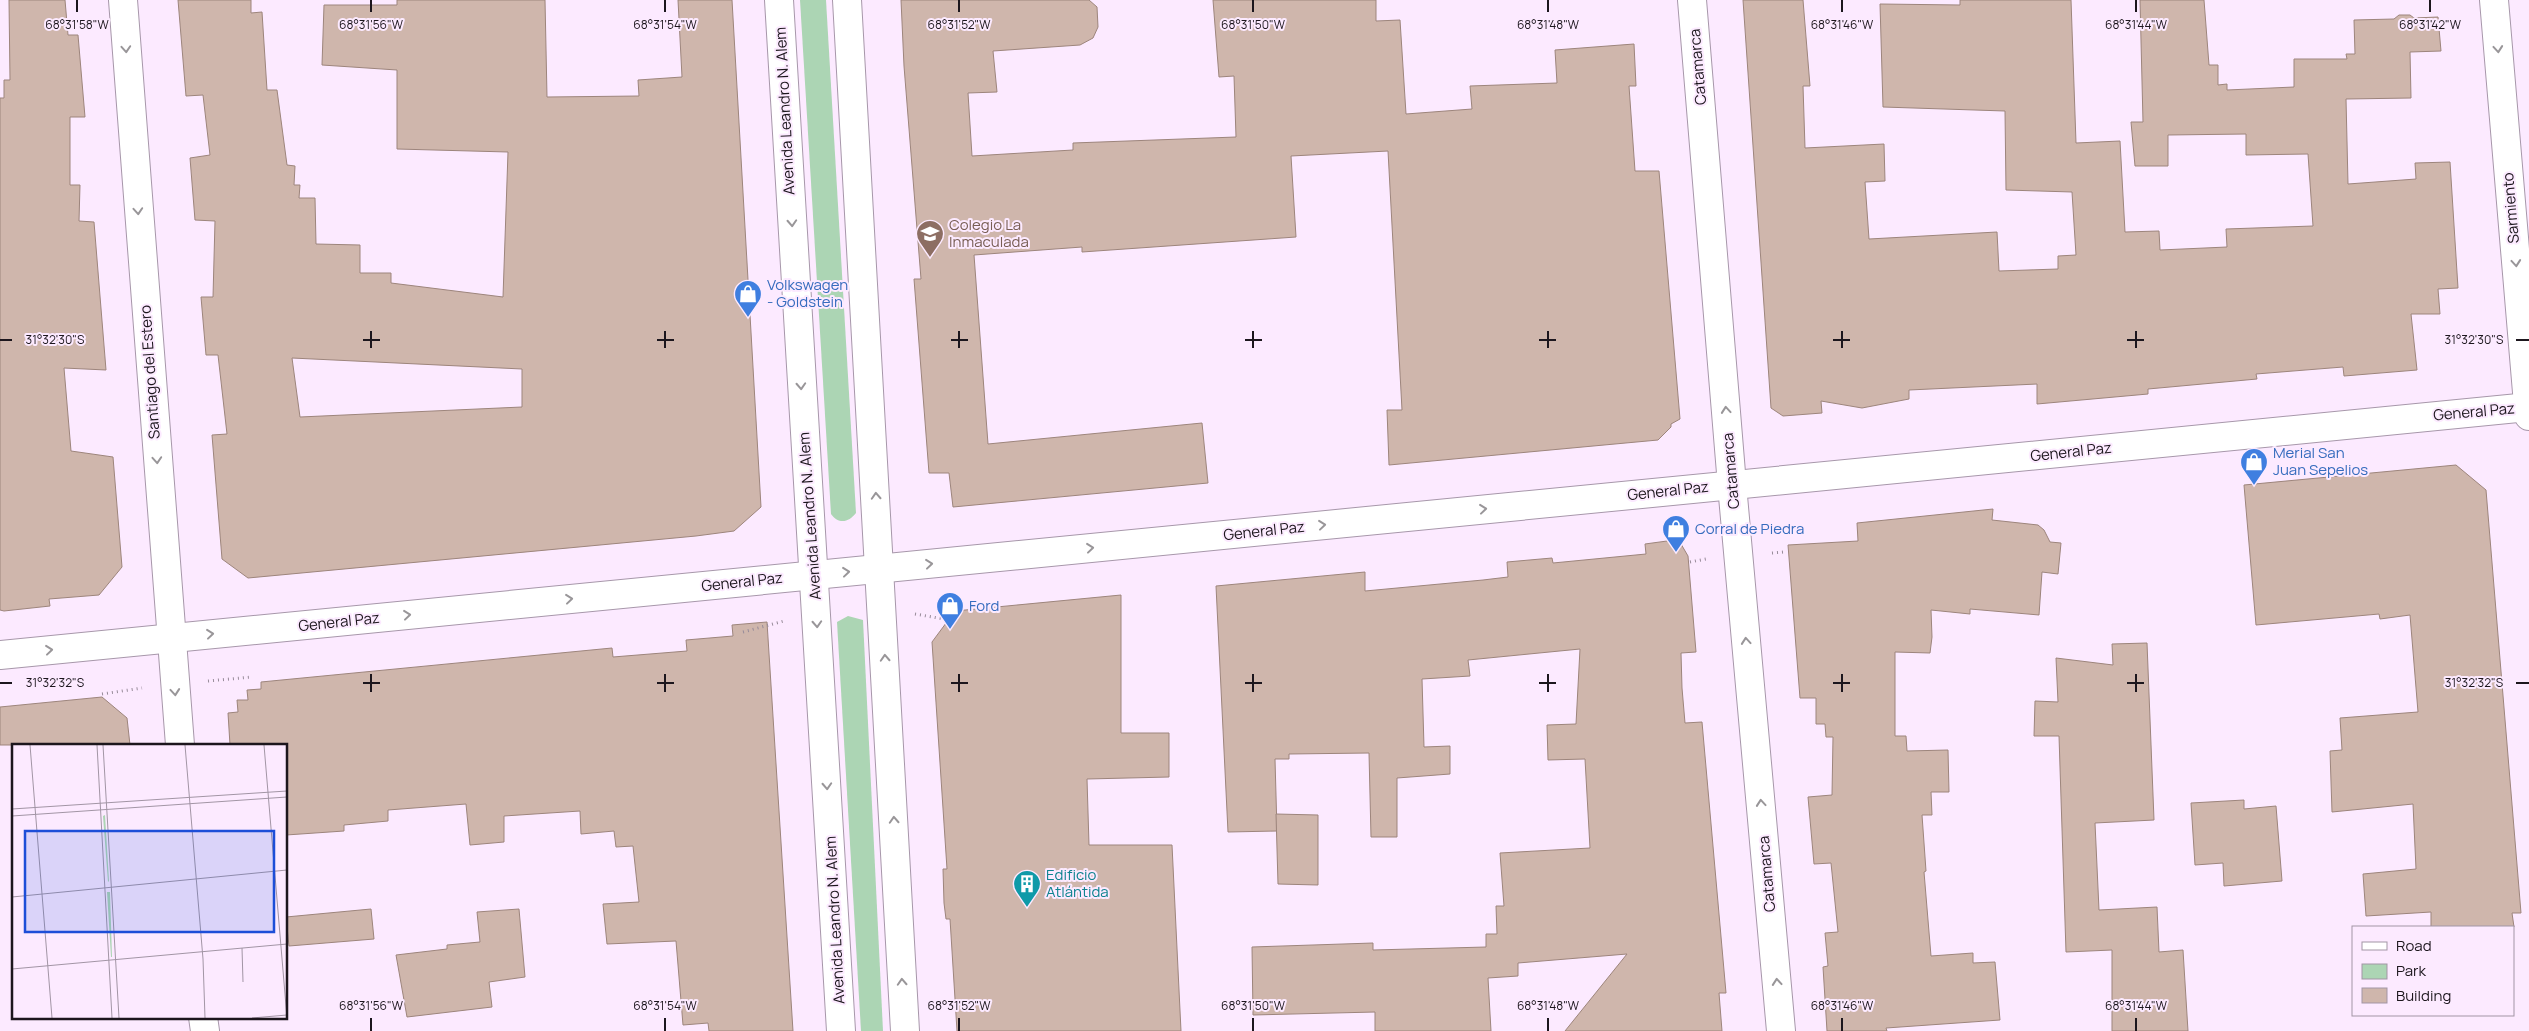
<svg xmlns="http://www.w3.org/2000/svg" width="2529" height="1031" font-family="Manrope,sans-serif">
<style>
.green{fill:#acd5b4}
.building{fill:#cfb6ac;stroke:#9d857c;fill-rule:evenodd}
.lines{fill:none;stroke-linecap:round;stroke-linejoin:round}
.minor-casing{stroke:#a797aa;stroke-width:30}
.path{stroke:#978b99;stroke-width:3;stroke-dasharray:1 4;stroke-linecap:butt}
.minor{stroke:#fff;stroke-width:28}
.oneway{stroke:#999699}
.ticks{fill:none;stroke:#1c161d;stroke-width:2}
.labels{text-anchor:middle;stroke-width:4;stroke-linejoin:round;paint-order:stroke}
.street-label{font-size:15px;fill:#1c161d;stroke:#fceaff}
.education-label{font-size:15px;fill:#785e54;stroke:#fceaff;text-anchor:start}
.shop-label{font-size:15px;fill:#366cbe;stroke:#fceaff;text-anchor:start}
.culture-label{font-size:15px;fill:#0d838f;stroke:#fceaff;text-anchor:start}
.inset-road{fill:none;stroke:#a295a5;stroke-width:1}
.view{fill:#1d4ed8;fill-opacity:0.15;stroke:#1d4ed8;stroke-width:2.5}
.inset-edge{fill:none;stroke:#1c161d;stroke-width:2.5}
.ticks-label{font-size:12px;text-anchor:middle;fill:#1c161d;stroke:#fceaff;stroke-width:4;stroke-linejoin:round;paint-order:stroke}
</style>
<rect width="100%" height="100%" fill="#fceaff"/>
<g class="green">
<path d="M800,0H826L856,513C849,522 839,525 831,514Z"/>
<polygon points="848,616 863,620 883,1031 861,1031 837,622"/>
</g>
<g class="building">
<polygon points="9,0 65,0 68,35 78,35 85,117 70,117 70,185 80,185 79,221 94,222 106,370 64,368 71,451 113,457 122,567 99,595 49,599 50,606 4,611 0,610 0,98 4,98 4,80 10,80"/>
<path d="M178,0H251V13L262,12L267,90H277L287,165L295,166L294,185H300L299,198H315L316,244L360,245V273H391V283L503,297L508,152L397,149V70L322,65L324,5H397V0H545L547,97L639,96L638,80L682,77L678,0H732L761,507L734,531L696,536L248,578L222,559L212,435L227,434L218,355H206L201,297H213L215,221L195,220L190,158L210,155L203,95L186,96ZM292,358L522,369V407L300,417Z"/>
<polygon points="901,0 1089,0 1097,7 1098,27 1093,38 1080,45 993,51 997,92 968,93 972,156 1073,150 1073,143 1236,137 1234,76 1219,77 1213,0 1376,0 1376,21 1400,20 1406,114 1472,109 1470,86 1557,83 1555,50 1634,44 1636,86 1629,86 1635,171 1659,171 1680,419 1671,424 1671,427 1658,440 1389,465 1387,410 1402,410 1388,151 1291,156 1296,237 1082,252 1082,247 974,255 988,444 1202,423 1208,483 953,507 949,473 929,473 914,279 921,279 904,66"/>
<polygon points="1743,0 1803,0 1810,86 1803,86 1805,148 1884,144 1885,181 1865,182 1869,239 1997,232 1999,271 2058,269 2058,256 2076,255 2072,192 2006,190 2005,111 1883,107 1880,4 1960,5 1960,0 2071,0 2076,143 2120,141 2125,232 2159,231 2160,250 2227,247 2226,229 2313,226 2308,154 2246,155 2246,134 2168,135 2168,166 2135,166 2131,122 2143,122 2140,0 2204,0 2209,65 2218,65 2218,85 2227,84 2227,90 2294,87 2294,59 2347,59 2346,54 2355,54 2354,20 2394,19 2399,15 2410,15 2414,18 2438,17 2441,51 2410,52 2411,98 2346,99 2348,184 2416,179 2415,163 2450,162 2458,288 2438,289 2440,314 2411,314 2417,370 2344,376 2343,367 2256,374 2257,379 2148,389 2148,394 2037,404 2037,384 1909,390 1909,399 1862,408 1821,401 1822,413 1783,416 1771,408"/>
<polygon points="2456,465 2486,490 2521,913 2512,913 2514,927 2431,927 2431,912 2366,916 2363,874 2416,869 2413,804 2332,812 2330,751 2342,750 2340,718 2418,712 2410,615 2380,619 2379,614 2256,625 2244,485"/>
<polygon points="1993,509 1992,520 2038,525 2044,530 2050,542 2061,543 2058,574 2042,572 2039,615 1970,609 1970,614 1931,610 1932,637 1930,653 1895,652 1895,736 1906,736 1907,751 1948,750 1949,792 1931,792 1932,815 1922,815 1926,871 1924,872 1931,956 1973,953 1973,963 1995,962 2000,1020 1886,1028 1887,1031 1827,1031 1823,967 1828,966 1825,933 1838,932 1831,863 1814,864 1808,797 1832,795 1833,737 1826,737 1825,724 1816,724 1816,698 1800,698 1788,545 1858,541 1857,523"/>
<polygon points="1667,541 1681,544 1688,556 1696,652 1681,653 1682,688 1685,723 1702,722 1726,993 1719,993 1722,1031 1565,1031 1627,954 1518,963 1518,976 1488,978 1491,1031 1375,1031 1375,1012 1253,1015 1252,947 1373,943 1373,950 1486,947 1486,934 1497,934 1496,906 1504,906 1500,853 1590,848 1585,759 1548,760 1547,725 1576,724 1580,649 1468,660 1470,676 1422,679 1424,747 1450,746 1450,774 1397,778 1397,837 1371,837 1369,753 1289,754 1289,759 1275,759 1277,831 1228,832 1216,586 1365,572 1365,591 1483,580 1508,577 1507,562 1552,558 1553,563 1646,554 1645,544"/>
<polygon points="1121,595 1121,733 1169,733 1169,777 1087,779 1089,845 1172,845 1181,1031 957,1031 950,919 946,919 944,903 943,869 947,869 932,642 955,611"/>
<polygon points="767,622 793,1031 709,1031 708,1023 683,1025 676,941 607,944 603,904 639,902 633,846 616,847 614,831 581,834 580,811 504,816 504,842 470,845 466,804 388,810 388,821 344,825 344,831 286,835 286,745 230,745 228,713 238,712 237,700 248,700 247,690 261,689 261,682 612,648 613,657 687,651 686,640 733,636 732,625"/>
<polygon points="2147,643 2154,820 2095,823 2099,910 2157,907 2159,952 2183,950 2188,1031 2112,1031 2112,950 2066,952 2059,736 2034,736 2035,701 2058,702 2056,658 2113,665 2112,644"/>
<polygon points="102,697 127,718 130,745 0,745 0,707"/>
<polygon points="2244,800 2244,809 2276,806 2282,881 2224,886 2223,863 2195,865 2191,803"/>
<polygon points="1276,814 1318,815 1318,885 1278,884"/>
<polygon points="371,909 374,939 289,946 286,917"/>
<polygon points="519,909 525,977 489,982 492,1007 407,1017 396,955 447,949 447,945 480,942 477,912"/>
</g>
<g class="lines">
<defs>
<g id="minor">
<polyline points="123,0 180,745"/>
<polyline points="779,0 841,1031"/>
<polyline points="847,0 905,1031"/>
<polyline points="1692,0 1732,485 1781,1031"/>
<polyline points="2494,0 2529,416"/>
<polyline points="0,655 2529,407"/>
<polyline points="203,1017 205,1031"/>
</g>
</defs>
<use href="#minor" class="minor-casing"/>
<g class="path">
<polyline points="1772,553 1784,552"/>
<polyline points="1690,562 1706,559"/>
<polyline points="915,614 944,619"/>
<polyline points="743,632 784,621"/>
<polyline points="208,681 252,677"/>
<polyline points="102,694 142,688"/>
</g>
<use href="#minor" class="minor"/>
</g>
<defs><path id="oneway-chevron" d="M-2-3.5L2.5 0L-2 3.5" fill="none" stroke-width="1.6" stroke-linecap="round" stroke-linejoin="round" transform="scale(1.25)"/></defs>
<g class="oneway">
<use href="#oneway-chevron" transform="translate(126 49) rotate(86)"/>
<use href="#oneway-chevron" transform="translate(2498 49) rotate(85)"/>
<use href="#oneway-chevron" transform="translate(138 211) rotate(86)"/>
<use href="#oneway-chevron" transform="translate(792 223) rotate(87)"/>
<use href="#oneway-chevron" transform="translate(2516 263) rotate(85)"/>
<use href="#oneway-chevron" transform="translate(801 386) rotate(87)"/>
<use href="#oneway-chevron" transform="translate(1726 410) rotate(-95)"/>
<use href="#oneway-chevron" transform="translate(157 460) rotate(86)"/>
<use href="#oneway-chevron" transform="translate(876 496) rotate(-93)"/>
<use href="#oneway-chevron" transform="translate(1483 509) rotate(-6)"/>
<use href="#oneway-chevron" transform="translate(1322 525) rotate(-6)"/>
<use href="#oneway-chevron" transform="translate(1090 548) rotate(-6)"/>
<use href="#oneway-chevron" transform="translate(929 564) rotate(-6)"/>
<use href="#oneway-chevron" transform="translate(846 572) rotate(-6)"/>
<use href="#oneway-chevron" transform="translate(569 599) rotate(-6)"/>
<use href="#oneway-chevron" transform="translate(407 615) rotate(-6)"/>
<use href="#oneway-chevron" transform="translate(817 624) rotate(87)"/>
<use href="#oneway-chevron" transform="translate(210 634) rotate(-6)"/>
<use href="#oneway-chevron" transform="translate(1746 641) rotate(-95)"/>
<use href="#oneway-chevron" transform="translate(49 650) rotate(-6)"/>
<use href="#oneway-chevron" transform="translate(885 658) rotate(-93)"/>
<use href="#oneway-chevron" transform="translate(175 692) rotate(85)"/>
<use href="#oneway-chevron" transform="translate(827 786) rotate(87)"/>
<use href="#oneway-chevron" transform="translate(1761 803) rotate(-95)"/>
<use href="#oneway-chevron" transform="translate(894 820) rotate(-93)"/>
<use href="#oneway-chevron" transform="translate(902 982) rotate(-93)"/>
<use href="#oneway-chevron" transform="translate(1777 982) rotate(-95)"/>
</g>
<path class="ticks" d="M77,0V12M371,0V12M665,0V12M959,0V12M1253,0V12M1548,0V12M1842,0V12M2136,0V12M2430,0V12M371,331V348M665,331V348M959,331V348M1253,331V348M1548,331V348M1842,331V348M2136,331V348M0,340H12M363,340H380M657,340H674M951,340H968M1245,340H1262M1539,340H1556M1833,340H1850M2127,340H2144M2516,340H2529M371,674V692M665,674V692M959,674V692M1253,674V692M1548,674V692M1842,674V692M2136,674V692M0,683H12M363,683H380M657,683H674M951,683H968M1245,683H1262M1539,683H1556M1833,683H1850M2127,683H2144M2516,683H2529M371,1018V1031M665,1018V1031M959,1018V1031M1253,1018V1031M1548,1018V1031M1842,1018V1031M2136,1018V1031"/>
<defs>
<symbol id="school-pin" viewBox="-11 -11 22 30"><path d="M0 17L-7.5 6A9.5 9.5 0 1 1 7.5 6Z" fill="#8d6e63" stroke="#fceaff"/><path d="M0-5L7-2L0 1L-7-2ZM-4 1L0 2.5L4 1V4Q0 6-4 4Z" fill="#fff"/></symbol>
<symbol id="shop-pin" viewBox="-11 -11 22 30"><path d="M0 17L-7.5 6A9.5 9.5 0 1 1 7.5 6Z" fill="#3f7fe0" stroke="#fceaff"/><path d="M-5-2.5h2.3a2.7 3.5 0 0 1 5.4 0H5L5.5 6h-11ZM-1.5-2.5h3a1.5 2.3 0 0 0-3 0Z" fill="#fff"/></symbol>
<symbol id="building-pin" viewBox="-11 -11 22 30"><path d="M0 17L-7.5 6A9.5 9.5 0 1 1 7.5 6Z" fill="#0f9aa8" stroke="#fceaff"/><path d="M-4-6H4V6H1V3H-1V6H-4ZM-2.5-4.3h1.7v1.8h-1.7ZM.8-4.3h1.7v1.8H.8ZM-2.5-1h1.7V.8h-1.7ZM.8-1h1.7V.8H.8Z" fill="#fff"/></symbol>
</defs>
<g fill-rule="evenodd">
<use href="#school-pin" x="914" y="218" width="32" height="43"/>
<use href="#shop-pin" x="732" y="278" width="32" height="43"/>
<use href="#shop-pin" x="2238" y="446" width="32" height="43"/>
<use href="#shop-pin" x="1660" y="513" width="32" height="43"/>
<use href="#shop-pin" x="934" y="590" width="32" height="43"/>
<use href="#building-pin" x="1011" y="868" width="32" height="43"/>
</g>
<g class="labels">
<g class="street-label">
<text transform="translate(1698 67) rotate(-95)" y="5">Catamarca</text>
<text transform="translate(785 111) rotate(-93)" y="5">Avenida Leandro N. Alem</text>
<text transform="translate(2511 208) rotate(-95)" y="5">Sarmiento</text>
<text transform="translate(150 372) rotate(-94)" y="5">Santiago del Estero</text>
<text transform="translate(2474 412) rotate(-5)" y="5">General Paz</text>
<text transform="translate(2071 452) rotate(-6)" y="5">General Paz</text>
<text transform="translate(1731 471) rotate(-95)" y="5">Catamarca</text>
<text transform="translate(1668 491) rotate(-6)" y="5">General Paz</text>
<text transform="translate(810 516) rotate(-94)" y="5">Avenida Leandro N. Alem</text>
<text transform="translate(1264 531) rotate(-6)" y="5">General Paz</text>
<text transform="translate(742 582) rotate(-6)" y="5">General Paz</text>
<text transform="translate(339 622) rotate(-6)" y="5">General Paz</text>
<text transform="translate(1767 874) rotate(-95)" y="5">Catamarca</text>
<text transform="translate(835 920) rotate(-93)" y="5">Avenida Leandro N. Alem</text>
</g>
<g class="education-label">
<text x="949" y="230">Colegio La<tspan x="949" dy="17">Inmaculada</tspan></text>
</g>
<g class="shop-label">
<text x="767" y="290">Volkswagen<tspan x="767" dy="17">- Goldstein</tspan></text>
<text x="2273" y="458">Merial San<tspan x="2273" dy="17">Juan Sepelios</tspan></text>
<text x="1695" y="534">Corral de Piedra</text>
<text x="969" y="611">Ford</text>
</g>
<g class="culture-label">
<text x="1046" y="880">Edificio<tspan x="1046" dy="17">Atlántida</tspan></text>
</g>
</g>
<g transform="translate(12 744)">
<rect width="275" height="275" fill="#fceaff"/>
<path d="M93,71L97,137L96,138L91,72ZM95,148H98L100,213H99Z" fill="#acd5b4"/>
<path class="inset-road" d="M18,1L40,274M85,1L100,274M91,1L107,274M173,1L191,215L193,274M252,1L275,274M0,65L275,47M0,72L275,53M0,153L275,126M230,204L231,238M0,225L275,200M240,274L275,271"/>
<path class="view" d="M13,87H262V188H13Z"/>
<rect width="275" height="275" class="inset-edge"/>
</g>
<g class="ticks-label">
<text x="77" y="29">68°31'58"W</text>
<text x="371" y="29">68°31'56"W</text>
<text x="665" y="29">68°31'54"W</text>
<text x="959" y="29">68°31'52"W</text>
<text x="1253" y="29">68°31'50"W</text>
<text x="1548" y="29">68°31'48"W</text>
<text x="1842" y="29">68°31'46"W</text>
<text x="2136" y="29">68°31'44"W</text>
<text x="2430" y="29">68°31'42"W</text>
<text x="55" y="344">31°32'30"S</text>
<text x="2474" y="344">31°32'30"S</text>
<text x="55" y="687">31°32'32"S</text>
<text x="2474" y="687">31°32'32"S</text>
<text x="371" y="1010">68°31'56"W</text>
<text x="665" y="1010">68°31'54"W</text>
<text x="959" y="1010">68°31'52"W</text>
<text x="1253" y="1010">68°31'50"W</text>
<text x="1548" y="1010">68°31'48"W</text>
<text x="1842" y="1010">68°31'46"W</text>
<text x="2136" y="1010">68°31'44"W</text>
</g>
<rect x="2352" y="926" width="162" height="90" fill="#fceaff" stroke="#a295a5"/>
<rect x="2362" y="942" width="25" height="8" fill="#ffffff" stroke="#a295a5"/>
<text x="2396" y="951" font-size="15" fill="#1c161d">Road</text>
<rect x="2362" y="964" width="25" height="15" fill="#acd5b4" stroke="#a295a5"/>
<text x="2396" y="976" font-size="15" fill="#1c161d">Park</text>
<rect x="2362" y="988" width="25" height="15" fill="#cfb6ac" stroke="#a295a5"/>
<text x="2396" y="1001" font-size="15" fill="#1c161d">Building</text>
</svg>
